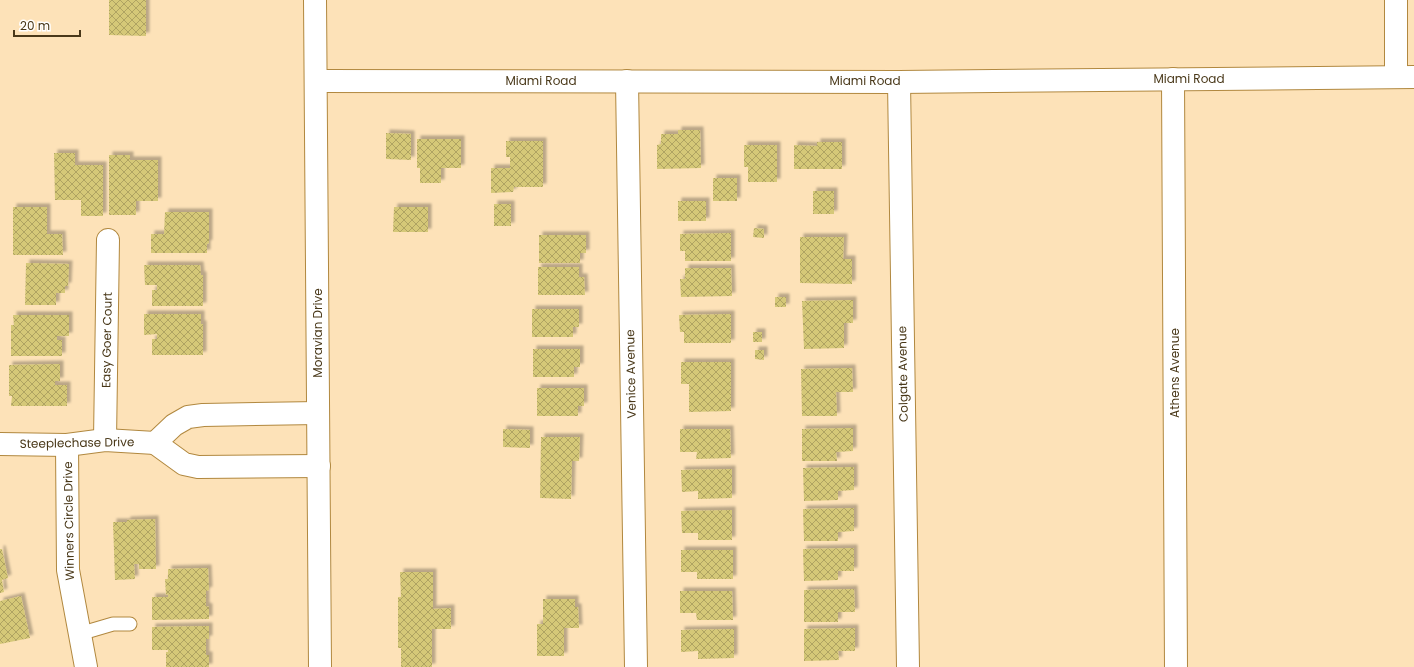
<svg xmlns="http://www.w3.org/2000/svg" width="1414" height="667" font-family="Poppins,sans-serif">
<style>
.building{fill:url(#building-cross-hatch);filter:url(#shadow)}
.lines{fill:none;stroke-linecap:round;stroke-linejoin:round}
.lane-casing{stroke:#b1883f;stroke-width:15}
.street-casing{stroke:#b1883f;stroke-width:24}
.secondary-casing{stroke:#b1883f;stroke-width:24}
.lane{stroke:#fff;stroke-width:13}
.street{stroke:#fff;stroke-width:22}
.secondary{stroke:#fff;stroke-width:22}
.labels{text-anchor:middle;stroke-width:3.5;stroke-linejoin:round;paint-order:stroke}
.street-label{font-size:12px;fill:#493819;stroke:#fff}
</style>
<defs>
<pattern id="building-cross-hatch" width="8" height="8" patternUnits="userSpaceOnUse"><rect width="8" height="8" fill="#d5c878"/><path d="M0 0l8 8M0 8l8-8" fill="none" stroke="#afa362"/></pattern>
<filter id="shadow"><feDropShadow dx="3.5" dy="-3.5" stdDeviation="1" flood-color="#0004"/></filter>
</defs>
<rect width="100%" height="100%" fill="#fde2b8"/>
<g class="building">
<polygon points="109,0 146,0 146,36 109,35"/>
<polygon points="678,130 700,130 701,168 657,169 657,145 661,144 661,134 678,134"/>
<polygon points="386,133 411,134 411,160 386,159"/>
<polygon points="417,139 461,139 461,168 441,168 441,183 420,183 420,168 417,168"/>
<polygon points="506,141 543,141 543,187 514,187 513,192 491,193 491,168 510,168 510,157 506,157"/>
<polygon points="817,142 842,142 842,169 794,169 794,145 817,146"/>
<polygon points="744,145 777,145 777,182 748,182 748,167 744,167"/>
<polygon points="54,153 75,153 75,165 103,165 103,216 81,216 81,200 55,200"/>
<polygon points="109,155 130,155 130,160 158,160 158,201 136,201 136,215 109,215"/>
<rect x="713" y="178" width="24" height="23"/>
<rect x="813" y="191" width="21" height="23"/>
<rect x="678" y="201" width="28" height="20"/>
<rect x="494" y="204" width="17" height="22"/>
<polygon points="13,207 47,207 47,234 62,234 63,255 13,255"/>
<polygon points="394,207 428,207 428,232 393,232"/>
<polygon points="165,212 209,212 209,243 207,244 207,253 151,253 151,234 164,234"/>
<polygon points="754,228 764,229 764,238 753,237"/>
<polygon points="731,233 731,261 685,261 685,251 680,251 680,234"/>
<polygon points="539,235 586,235 586,253 580,253 580,263 539,263"/>
<polygon points="800,237 844,237 843,259 852,259 852,284 800,283"/>
<polygon points="26,263 69,264 68,286 65,286 65,293 56,293 56,305 25,305"/>
<polygon points="144,265 200,265 201,275 203,275 203,306 152,306 152,290 157,290 157,285 145,285"/>
<polygon points="538,267 579,267 579,277 584,277 585,295 538,295"/>
<polygon points="685,268 731,268 732,296 681,297 680,279 685,279"/>
<rect x="775" y="297" width="11" height="10"/>
<polygon points="853,300 853,323 844,323 844,348 804,349 802,301"/>
<polygon points="532,309 579,309 579,327 573,327 573,337 532,337"/>
<polygon points="144,314 201,314 201,324 203,324 203,355 152,355 152,339 157,339 157,334 144,335"/>
<polygon points="731,314 731,343 684,343 684,332 680,332 679,315"/>
<polygon points="13,315 69,315 69,336 57,336 57,340 62,340 62,356 11,356 11,325 14,325"/>
<rect x="753" y="332" width="9" height="10"/>
<polygon points="533,349 580,349 580,367 574,367 574,377 533,377"/>
<polygon points="755,350 764,350 764,360 755,359"/>
<polygon points="681,362 731,362 731,411 689,412 689,384 681,384"/>
<polygon points="60,364 60,381 55,381 55,385 67,385 67,406 11,406 12,396 9,396 9,365"/>
<polygon points="852,368 853,392 836,392 837,416 802,416 801,369"/>
<polygon points="537,388 584,388 584,406 578,406 578,416 537,416"/>
<polygon points="853,428 853,451 836,452 837,461 802,461 802,429"/>
<polygon points="503,429 530,430 530,448 503,447"/>
<polygon points="680,429 730,429 731,458 696,459 697,452 680,452"/>
<polygon points="541,437 580,437 579,461 572,461 571,499 540,498"/>
<polygon points="854,467 854,490 838,491 838,500 804,501 803,468"/>
<polygon points="732,469 732,498 698,499 698,491 682,492 681,470"/>
<polygon points="854,508 854,531 838,532 838,541 804,541 803,509"/>
<polygon points="732,510 732,540 698,540 698,533 682,533 681,511"/>
<polygon points="155,519 156,569 139,569 139,564 134,564 135,579 115,580 113,522 127,522 127,520"/>
<polygon points="854,548 854,571 838,571 838,580 804,581 803,549"/>
<polygon points="0,549 2,549 8,578 2,580 4,592 0,593"/>
<polygon points="681,550 733,550 733,579 697,579 697,572 681,572"/>
<polygon points="208,568 209,590 206,591 206,606 209,607 209,619 152,620 152,597 168,597 168,594 166,595 165,579 168,579 168,569"/>
<polygon points="400,572 433,572 433,609 451,608 451,629 432,629 432,667 401,667 401,648 398,648 398,597 401,597"/>
<polygon points="854,589 855,612 838,612 838,622 804,622 804,590"/>
<polygon points="680,591 732,591 733,620 697,620 696,613 680,613"/>
<polygon points="21,596 30,638 0,644 0,601"/>
<polygon points="543,599 575,599 575,607 578,607 579,628 564,628 564,656 537,656 537,624 543,624"/>
<polygon points="209,626 209,639 206,639 206,655 209,655 209,667 166,667 166,652 168,652 168,650 152,650 152,627"/>
<polygon points="855,628 855,651 838,651 839,660 804,661 804,629"/>
<polygon points="734,629 734,658 698,659 698,651 681,652 681,630"/>
</g>
<g class="lines">
<defs>
<polyline id="lane" points="79,634 113,624 130,624"/>
<g id="street">
<polyline points="1396,77 1396,0"/>
<polyline points="1173,79 1176,667"/>
<polyline points="316,81 899,82 1414,77"/>
<polyline points="627,81 636,667"/>
<polyline points="899,82 908,667"/>
<polyline points="318,413 203,415 188,417 174,425 155,443 184,464 198,467 319,466"/>
<polyline points="105,440 108,240"/>
<polyline points="0,444 67,445 105,440 155,443"/>
<polyline points="67,445 68,570 86,667"/>
</g>
<polyline id="secondary" points="315,0 320,667"/>
</defs>
<use href="#lane" class="lane-casing"/>
<use href="#street" class="street-casing"/>
<use href="#secondary" class="secondary-casing"/>
<use href="#lane" class="lane"/>
<use href="#street" class="street"/>
<use href="#secondary" class="secondary"/>
</g>
<g class="labels">
<g class="street-label">
<text x="1189" y="83">Miami Road</text>
<text x="541" y="85">Miami Road</text>
<text x="865" y="85">Miami Road</text>
<text transform="translate(318 333) rotate(-90)" y="4">Moravian Drive</text>
<text transform="translate(107 340) rotate(-89)" y="4">Easy Goer Court</text>
<text transform="translate(1175 373) rotate(-90)" y="4">Athens Avenue</text>
<text transform="translate(631 374) rotate(-91)" y="4">Venice Avenue</text>
<text transform="translate(903 374) rotate(-91)" y="4">Colgate Avenue</text>
<text transform="translate(77 443) rotate(-1)" y="4">Steeplechase Drive</text>
<text transform="translate(69 521) rotate(-91)" y="4">Winners Circle Drive</text>
</g>
</g>
<path d="M14 30v6h66v-6" fill="none" stroke="#493819" stroke-width="2"/>
<text x="20" y="30" font-size="12" fill="#493819" stroke="#ffffff" stroke-width="3" paint-order="stroke">20 m</text>
</svg>
